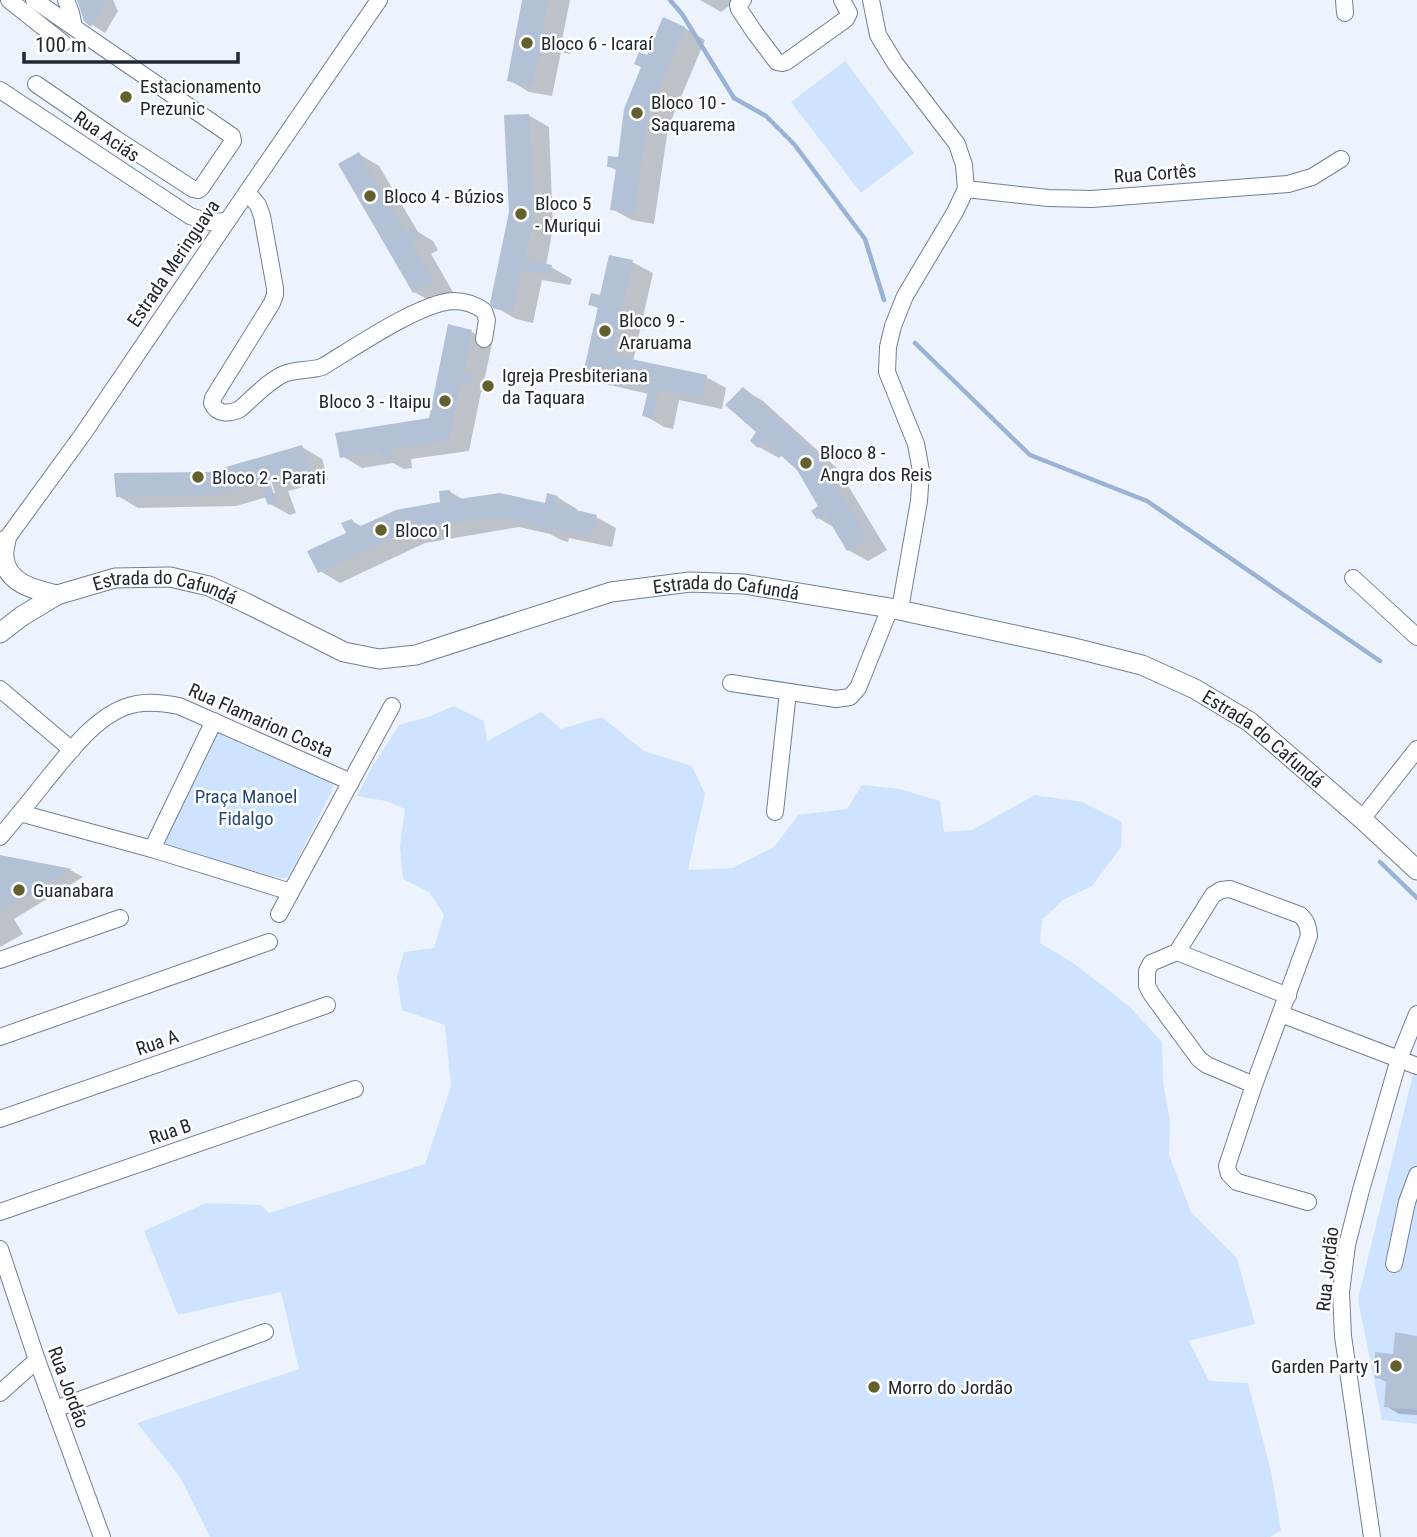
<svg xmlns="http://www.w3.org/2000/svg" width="1417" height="1537" font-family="'Roboto Condensed',sans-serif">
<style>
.green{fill:#cee3ff}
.shadow{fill:#0003;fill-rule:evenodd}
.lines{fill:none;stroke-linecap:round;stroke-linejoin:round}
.stream{stroke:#98b3d6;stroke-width:4.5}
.building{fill:#b2c1d6}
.minor-casing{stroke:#717f93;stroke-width:18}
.major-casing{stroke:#717f93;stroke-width:21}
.minor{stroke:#fff;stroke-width:16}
.major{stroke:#fff;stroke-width:19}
.poi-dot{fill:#62602c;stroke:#fff;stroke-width:2.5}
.labels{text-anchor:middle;stroke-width:5;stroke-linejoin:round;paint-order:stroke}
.poi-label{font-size:19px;fill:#222830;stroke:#fff;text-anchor:start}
.street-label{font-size:19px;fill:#222830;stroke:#fff}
.park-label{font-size:19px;fill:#254877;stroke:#fff}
</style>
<rect width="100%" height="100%" fill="#edf3fc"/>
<g class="green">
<polygon points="845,61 914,153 861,193 791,102"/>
<polygon points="454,706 484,721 487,741 541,712 561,729 602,717 644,751 692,766 705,794 688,870 733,868 774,847 798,815 847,809 862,785 900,789 940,801 944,832 972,830 1035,795 1082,802 1122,822 1121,847 1092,886 1063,900 1042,920 1040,943 1073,963 1129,1006 1162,1042 1163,1082 1170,1120 1169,1155 1191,1212 1237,1258 1255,1324 1189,1341 1209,1381 1248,1383 1271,1471 1281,1531 1270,1537 210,1537 180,1477 137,1423 299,1369 281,1292 178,1315 144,1231 206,1203 261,1205 269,1213 425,1164 451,1086 445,1025 402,1010 397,977 404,952 434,948 444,915 429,892 403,879 400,846 405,809 386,801 357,796 371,769 399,725 428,717"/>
<polygon points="216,730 330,781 333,785 332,791 290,874 286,878 279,878 171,848 165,843 164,834"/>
<polygon points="1417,1058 1417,1424 1382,1420 1358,1299"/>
</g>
<g class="shadow">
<polygon points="79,0 113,0 118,11 105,33 85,20"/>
<polygon points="524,0 570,0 562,40 572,46 570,54 561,52 552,96 529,92 509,80"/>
<polygon points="700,0 737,0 721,12"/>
<polygon points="664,20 685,28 705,40 668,128 654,224 632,220 612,209 617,171 609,166 619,159 648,57"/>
<polygon points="528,115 549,127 553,227 546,266 551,267 572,279 570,285 542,280 533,323 516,319 495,307"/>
<polygon points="359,154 379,166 418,232 433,241 438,250 431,254 453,292 434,303 414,292"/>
<polygon points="632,262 653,273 633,361 706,377 726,388 722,409 679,400 673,429 664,427 644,415 649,394 605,384 585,373 599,309 590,304 602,298"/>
<polygon points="472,332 492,343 484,382 493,387 491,394 481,392 469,451 411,459 412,468 404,469 393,463 362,468 342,456 430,419"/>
<polygon points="743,389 763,401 838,469 887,550 868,561 848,550 835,528 818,518 821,506 798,469 783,455 779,458 759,447 752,440 759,432"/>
<path d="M302,447L322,459L328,480L288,491L296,513L290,515L270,504L267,497L236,506L138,508L118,496L210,474ZM268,471L275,493H272L264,472Z"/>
<polygon points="449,491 464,500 546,505 557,497 577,509 576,512 596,517 616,528 612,547 569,538 568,542 561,540 550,534 519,527 425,543 340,583 320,571 348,534 352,521 363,527 442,504"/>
<polygon points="0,857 72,871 83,877 14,919 23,934 0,947"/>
<polygon points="1417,1337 1417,1415 1399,1414 1386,1406 1388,1383 1377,1377 1394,1356"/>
</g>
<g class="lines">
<g class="stream">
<polyline points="670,0 682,14 734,98 766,116 794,144 865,239 884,300"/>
<polyline points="915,343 1030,455 1147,501 1380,661"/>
<polyline points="1380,862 1417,898"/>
</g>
</g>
<g class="building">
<polygon points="77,0 107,0 91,27 84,21"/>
<polygon points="522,0 548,0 542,31 552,32 550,44 541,42 532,86 507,81"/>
<polygon points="663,17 685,27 648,116 634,213 610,210 616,168 607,167 608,156 618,157 624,109 641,67 634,64 639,52 647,55"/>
<polygon points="529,114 534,215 525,260 552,265 550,275 522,270 513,312 494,309 490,303 509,212 504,115"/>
<polygon points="359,152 406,232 413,228 419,238 412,242 434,281 413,293 338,164"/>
<polygon points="609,255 633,260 612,355 707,375 702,399 659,389 652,419 642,416 649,387 583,374 598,307 588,305 591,293 600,295"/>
<polygon points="448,324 472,330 464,371 473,374 471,384 461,382 449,440 391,449 393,457 382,459 380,451 340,458 335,433 429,418"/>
<polygon points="743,387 818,455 868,538 847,551 825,514 817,519 811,511 818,506 797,470 765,441 758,448 750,441 756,432 725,405"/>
<polygon points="302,445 309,469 269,480 277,502 268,505 259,483 215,495 116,497 114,473 209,472"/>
<polygon points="450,490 452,500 500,493 545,503 547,493 558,496 555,505 597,515 592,537 549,528 548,532 539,530 540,526 498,516 404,532 318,573 307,551 346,533 341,523 352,519 356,528 396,510 440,502 439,491"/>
<polygon points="0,855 72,869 0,912"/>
<polygon points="1395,1332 1417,1336 1417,1410 1384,1407 1386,1380 1375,1378 1375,1352 1393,1354"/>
</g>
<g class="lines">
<defs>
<g id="minor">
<polyline points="9,0 63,43"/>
<polyline points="34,0 232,136 233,141 201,188 198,190 193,189 116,139 36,84"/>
<polyline points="66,0 71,13 74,27"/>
<polyline points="743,0 738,5 739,9 755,33 777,62 782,63 786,62 846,19 849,13 842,0"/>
<polyline points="871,0 878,35 895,63 957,144 964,165 966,189 955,212 905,296 893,326 888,347 887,372 916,444 921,471 919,501 900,609"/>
<polyline points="1344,0 1345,13"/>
<polyline points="0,90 190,216 210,222 227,221"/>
<polyline points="966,189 1048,198 1092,199 1288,184 1312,177 1341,159"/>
<path d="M247,192L258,205L262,216L275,288V295L272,303L213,398L212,403C217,415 230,414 240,409C253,398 268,381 284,374C295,369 309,371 322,367C354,348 419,303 453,301C464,301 476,305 484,311L487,320L484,339"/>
<polyline points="0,548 83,434 247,192 379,0"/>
<polyline points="1353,578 1417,637"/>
<polyline points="731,683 836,699 850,697 858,688 890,608"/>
<polyline points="0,689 72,750"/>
<polyline points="775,812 788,692"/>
<polyline points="20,813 152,849 291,892"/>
<polyline points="1362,819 1417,749"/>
<path d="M0,837C15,819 30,801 44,783C68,754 98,711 136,704C151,701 165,703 179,706L351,782"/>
<polyline points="152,849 214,721"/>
<polyline points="279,914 392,706"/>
<polyline points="1177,952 1288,996"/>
<polyline points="0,960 120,918"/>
<polyline points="1281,1014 1417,1066"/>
<polyline points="0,1037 269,942"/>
<path d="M1254,1085L1207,1065L1199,1059L1152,995L1147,986V971L1151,963L1177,952L1213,895L1221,890L1230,889L1300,915C1307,921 1308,926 1309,936L1254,1085L1227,1166L1229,1174L1237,1182L1308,1202"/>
<polyline points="0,1119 327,1005"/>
<polyline points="0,1212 355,1089"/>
<polyline points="0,1249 37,1360 102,1537"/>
<polyline points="1394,1264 1407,1202 1417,1175"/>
<polyline points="0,1393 37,1360"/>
<polyline points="55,1409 265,1332"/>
<polyline points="1372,1537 1343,1336 1341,1292 1347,1245 1361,1190 1399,1059 1417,1014"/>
</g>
<g id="major">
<path d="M6,540C5,545 3,552 4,557C6,584 36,590 57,595"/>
<path id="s1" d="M0,633L22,616L57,595L115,578L170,577L209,586L246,603L344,652L379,659L416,655L611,592L690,582L744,584L890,608L1070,647L1142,665L1195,689L1250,722L1362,819L1417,870"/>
</g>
</defs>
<use href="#minor" class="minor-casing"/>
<use href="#major" class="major-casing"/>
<use href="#minor" class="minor"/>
<use href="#major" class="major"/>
</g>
<g class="poi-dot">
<circle cx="527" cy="43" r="7"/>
<circle cx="126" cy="97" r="7"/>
<circle cx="637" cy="113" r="7"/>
<circle cx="370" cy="196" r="7"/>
<circle cx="521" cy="214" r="7"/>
<circle cx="605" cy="331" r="7"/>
<circle cx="488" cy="386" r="7"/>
<circle cx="445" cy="401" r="7"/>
<circle cx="806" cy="463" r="7"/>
<circle cx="198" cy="477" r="7"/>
<circle cx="381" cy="530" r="7"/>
<circle cx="19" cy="890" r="7"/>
<circle cx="1396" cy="1366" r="7"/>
<circle cx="874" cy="1387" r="7"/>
</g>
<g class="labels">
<g class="poi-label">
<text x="541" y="50">Bloco 6 - Icaraí</text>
<text x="140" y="93">Estacionamento<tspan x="140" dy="22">Prezunic</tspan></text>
<text x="651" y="109">Bloco 10 -<tspan x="651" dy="22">Saquarema</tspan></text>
<text x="384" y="203">Bloco 4 - Búzios</text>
<text x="535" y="210">Bloco 5<tspan x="535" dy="22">- Muriqui</tspan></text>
<text x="619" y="327">Bloco 9 -<tspan x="619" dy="22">Araruama</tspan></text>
<text x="502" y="382">Igreja Presbiteriana<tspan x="502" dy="22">da Taquara</tspan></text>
<text x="431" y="408" text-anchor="end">Bloco 3 - Itaipu</text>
<text x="820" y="459">Bloco 8 -<tspan x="820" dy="22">Angra dos Reis</tspan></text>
<text x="212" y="484">Bloco 2 - Parati</text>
<text x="395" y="537">Bloco 1</text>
<text x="33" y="897">Guanabara</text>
<text x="1382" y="1373" text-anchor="end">Garden Party 1</text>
<text x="888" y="1394">Morro do Jordão</text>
</g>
<g class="street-label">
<text transform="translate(107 136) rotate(34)" y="7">Rua Aciás</text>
<text transform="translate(1155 173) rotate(-4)" y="7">Rua Cortês</text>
<text transform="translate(173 263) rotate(-56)" y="7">Estrada Meringuava</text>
<text dy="7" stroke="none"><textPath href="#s1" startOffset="768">Estrada do Cafundá</textPath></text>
<text dy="7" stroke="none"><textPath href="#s1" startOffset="180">Estrada do Cafundá</textPath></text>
<text transform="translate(261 720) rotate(24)" y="7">Rua Flamarion Costa</text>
<text dy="7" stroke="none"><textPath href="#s1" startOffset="1335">Estrada do Cafundá</textPath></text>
<text transform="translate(157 1042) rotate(-19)" y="7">Rua A</text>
<text transform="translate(170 1131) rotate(-19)" y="7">Rua B</text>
<text transform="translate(1327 1269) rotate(-84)" y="7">Rua Jordão</text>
<text transform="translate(69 1387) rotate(70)" y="7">Rua Jordão</text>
</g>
<g class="park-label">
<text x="246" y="803">Praça Manoel<tspan x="246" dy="22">Fidalgo</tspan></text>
</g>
</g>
<path d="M24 52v10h214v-10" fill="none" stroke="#222830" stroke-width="3.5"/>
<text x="35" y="52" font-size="21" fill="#222830" stroke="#ffffff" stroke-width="5" paint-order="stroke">100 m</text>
</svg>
